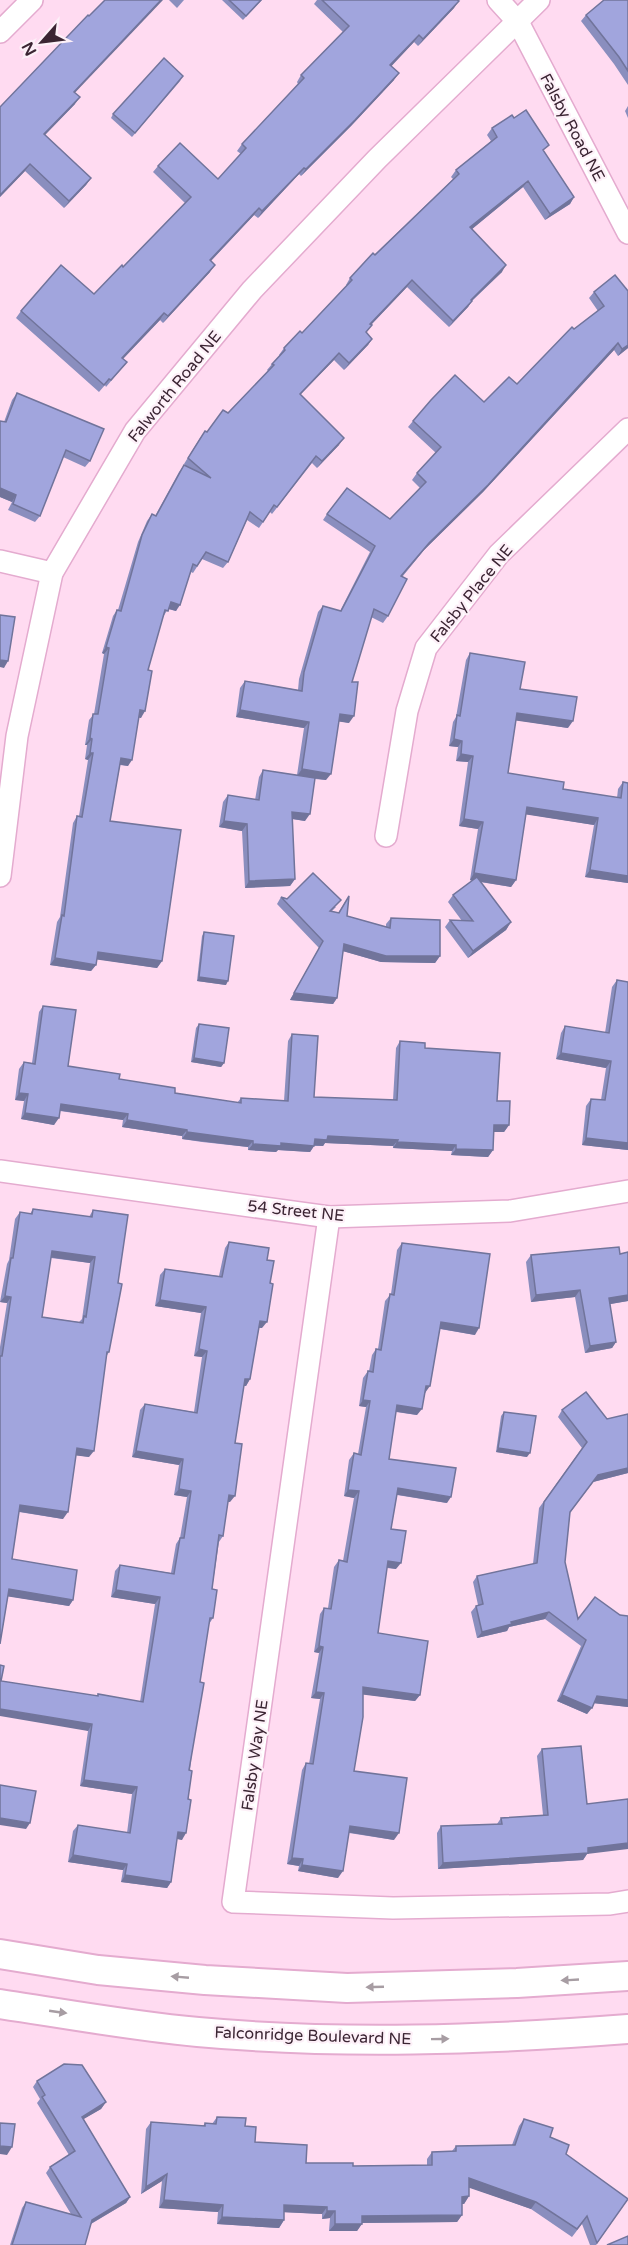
<svg xmlns="http://www.w3.org/2000/svg" width="628" height="2245" font-family="'Varela Round',sans-serif">
<style>
.lines{fill:none;stroke-linecap:round;stroke-linejoin:round}
.minor-casing{stroke:#e4abcf;stroke-width:24}
.secondary-casing{stroke:#e4abcf;stroke-width:32}
.minor{stroke:#fff;stroke-width:21}
.secondary{stroke:#fff;stroke-width:28}
.wall{fill:#8a8ebe;fill-rule:evenodd}
.shaded-wall{fill:#71749b}
.building{fill:#a1a5dd;stroke:#71749b;stroke-width:1.5;fill-rule:evenodd}
.oneway{fill:#a79da3}
.labels{text-anchor:middle;stroke-width:4.5;stroke-linejoin:round;paint-order:stroke}
.street-label{font-size:16px;fill:#3b2533;stroke:#fdf0f8}
</style>
<rect width="100%" height="100%" fill="#ffdbf1"/>
<g class="lines">
<defs>
<g id="minor">
<polyline points="498,0 518,22 628,233"/>
<polyline points="0,32 32,0"/>
<polyline points="0,561 52,573"/>
<polyline points="386,836 407,711 426,648 499,554 628,429"/>
<polyline points="0,876 17,736 52,573 135,431 252,290 377,159 539,0"/>
<polyline points="0,1171 329,1217 510,1211 628,1191"/>
<polyline points="329,1217 233,1902 393,1908 610,1904 628,1901"/>
</g>
<g id="secondary">
<polyline points="0,1954 98,1970 205,1980 347,1988 517,1983 628,1976"/>
<path d="M0,2004C66,2014 132,2026 198,2032C341,2045 485,2040 628,2029"/>
</g>
</defs>
<use href="#minor" class="minor-casing"/>
<use href="#secondary" class="secondary-casing"/>
<use href="#minor" class="minor"/>
<use href="#secondary" class="secondary"/>
</g>
<g class="wall">
<polygon points="169,0 184,0 177,8"/>
<polygon points="222,0 262,0 243,20"/>
<polygon points="317,0 457,0 454,8 418,46 414,42 391,66 394,80 351,126 301,176 299,174 258,218 254,215 211,261 210,272 163,323 160,320 123,359 127,362 106,387 105,385 99,392 16,318 21,311 94,294 123,267 185,203 153,172 158,166 218,179 241,154 237,151 242,144 298,84 297,82 301,75 343,32 314,4"/>
<polygon points="628,0 628,85 614,64 581,21 586,15"/>
<polygon points="181,80 132,137 111,118 113,114"/>
<polygon points="75,93 75,104 45,135 91,178 86,185 64,208 25,171 0,197 0,107"/>
<polygon points="628,106 628,118 625,111"/>
<polygon points="492,128 544,152 574,197 570,204 545,220 523,187 472,229 502,272 472,301 468,307 449,327 407,287 371,325 366,333 372,339 368,345 344,370 334,360 300,395 339,445 317,468 312,463 272,514 270,512 259,528 247,520 228,562 223,568 202,559 193,573 191,572 176,611 168,609 163,617 148,670 141,718 139,717 128,766 120,765 110,821 162,961 157,968 97,959 96,965 91,971 50,965 57,922 60,917 73,823 77,816 79,816 88,760 85,759 87,745 85,745 89,720 94,714 104,654 102,653 113,616 117,610 118,610 138,542 147,521 152,514 155,516 179,472 184,465 186,466 184,464 200,438 228,413 268,371 267,370 272,364 280,356 279,355 284,348 302,333 347,285 346,285 350,278 453,179 451,177 456,170 491,141 487,135"/>
<polygon points="628,291 628,348 618,356 614,350 483,492 424,550 402,577 388,616 383,623 371,617 352,682 349,723 339,721 326,780 315,779 305,821 292,819 295,879 290,886 245,888 242,831 219,827 223,802 228,795 255,800 259,777 263,770 297,775 304,728 236,717 240,688 245,681 298,690 299,679 318,612 323,606 340,611 370,552 323,520 327,514 390,519 420,488 412,480 417,473 436,453 408,427 413,421 484,402 517,384 574,329 598,311 589,298 594,292"/>
<polygon points="17,393 90,461 85,467 63,457 40,516 35,522 8,510 12,502 0,497 0,421 4,422 12,400"/>
<polygon points="470,653 520,689 568,728 516,720 508,773 563,789 617,798 618,789 623,782 628,783 628,883 585,877 594,825 526,814 516,880 511,887 480,882 511,922 506,930 468,958 445,927 450,920 462,921 448,902 453,895 472,881 470,880 478,829 459,826 468,762 456,761 458,747 449,746 453,722 456,717 466,660"/>
<polygon points="349,896 347,916 386,927 386,924 391,918 440,956 435,963 381,962 343,951 337,998 333,1004 290,1000 319,948 277,904 281,897 336,907 332,911 338,913"/>
<polygon points="204,932 226,985 197,981 202,936"/>
<polygon points="617,980 628,982 628,1150 582,1145 586,1106 591,1099 601,1100 606,1068 556,1059 561,1033 565,1026 605,1033 612,987"/>
<polygon points="43,1006 68,1066 175,1093 237,1103 241,1098 284,1101 288,1041 292,1034 314,1097 393,1100 396,1048 400,1041 425,1048 497,1101 509,1125 504,1132 493,1132 493,1150 488,1157 451,1155 452,1151 393,1148 393,1146 325,1143 323,1146 314,1146 310,1152 278,1150 276,1152 248,1150 248,1147 202,1142 182,1139 182,1136 122,1127 123,1120 60,1111 54,1125 21,1119 24,1101 15,1100 19,1069 24,1062 32,1063 39,1012"/>
<polygon points="199,1024 224,1063 221,1067 191,1062 196,1028"/>
<path d="M33,1209L89,1217L93,1210L118,1283L109,1352L106,1357L89,1457L76,1455L63,1519L19,1512L12,1559L73,1600L69,1606L8,1596L0,1644V1347L7,1303L0,1302L7,1264L9,1260L15,1219L20,1212L30,1214ZM51,1258L90,1263L82,1319L79,1322L42,1317Z"/>
<polygon points="229,1242 267,1260 262,1328 259,1328 250,1379 246,1386 244,1386 235,1443 230,1502 228,1502 223,1536 219,1542 212,1589 213,1618 209,1624 200,1682 182,1840 177,1839 171,1882 167,1888 121,1882 123,1870 68,1862 73,1831 78,1825 127,1833 132,1794 80,1786 88,1731 1,1681 97,1696 98,1694 140,1702 155,1604 111,1597 115,1571 120,1565 171,1573 176,1544 180,1538 187,1497 174,1495 179,1465 132,1457 140,1410 145,1404 194,1412 202,1357 194,1356 201,1313 155,1306 160,1275 165,1269 219,1276 225,1248"/>
<polygon points="402,1243 475,1335 440,1329 425,1393 424,1393 417,1415 396,1412 389,1459 447,1503 397,1495 391,1529 396,1569 387,1568 378,1633 420,1695 415,1701 363,1694 354,1771 394,1840 349,1833 338,1878 298,1871 299,1866 287,1864 302,1770 306,1763 309,1764 320,1699 311,1698 319,1653 314,1652 320,1614 324,1608 328,1608 334,1567 339,1560 343,1561 354,1498 344,1496 349,1460 354,1453 358,1454 366,1407 359,1406 363,1378 368,1371 369,1371 372,1355 376,1349 378,1349 385,1301 391,1294 397,1250"/>
<polygon points="628,1252 628,1301 610,1304 616,1342 612,1348 585,1353 575,1297 531,1302 526,1262 531,1255 620,1254"/>
<polygon points="562,1410 607,1419 628,1414 628,1473 593,1482 570,1513 565,1562 578,1619 620,1615 628,1616 628,1707 594,1703 587,1714 557,1701 581,1646 545,1619 509,1627 507,1631 477,1638 471,1612 476,1606 478,1605 473,1582 477,1576 533,1564 539,1508 582,1448 558,1417"/>
<polygon points="504,1412 527,1457 496,1452 501,1416"/>
<polygon points="542,1749 587,1854 583,1860 438,1869 437,1833 441,1826 497,1824 501,1818 543,1815 537,1756"/>
<polygon points="37,2081 106,2102 101,2109 83,2119 130,2197 126,2203 91,2224 85,2245 10,2245 22,2208 26,2202 71,2214 46,2173 50,2167 69,2155 37,2103 40,2099 33,2087"/>
<polygon points="217,2117 245,2126 255,2142 306,2163 353,2166 427,2165 427,2159 432,2152 452,2151 456,2146 512,2145 519,2126 524,2119 550,2137 566,2154 628,2199 596,2245 590,2245 582,2224 572,2237 531,2209 469,2187 469,2196 464,2204 462,2204 462,2215 457,2222 362,2223 357,2231 329,2231 330,2218 322,2219 322,2214 284,2212 284,2220 279,2228 217,2224 218,2212 159,2208 162,2181 141,2194 146,2129 151,2122 203,2126 205,2123 212,2124"/>
</g>
<g class="shaded-wall">
<polygon points="161,0 163,0 69,99 74,92"/>
<polygon points="459,1 454,8 418,46 423,39"/>
<polygon points="419,35 414,42 386,72 390,65"/>
<polygon points="399,73 394,80 351,126 301,176 306,169"/>
<polygon points="80,97 75,104 39,141 44,134"/>
<polygon points="30,164 25,171 0,197 0,195"/>
<polygon points="304,168 299,174 258,218 262,211"/>
<polygon points="91,178 86,185 64,208 69,201"/>
<polygon points="528,181 523,187 466,234 470,227"/>
<polygon points="574,197 570,204 545,220 550,214"/>
<polygon points="259,208 254,215 205,267 210,260"/>
<polygon points="215,265 210,272 163,323 168,316"/>
<polygon points="506,265 502,272 466,306 471,300"/>
<polygon points="412,280 407,287 366,330 370,324"/>
<polygon points="472,301 468,307 449,327 453,321"/>
<polygon points="164,313 160,320 117,365 122,358"/>
<polygon points="372,339 368,345 344,370 349,363"/>
<polygon points="618,343 614,350 483,492 424,550 397,583 429,543"/>
<polygon points="628,345 628,348 618,356 622,349"/>
<polygon points="339,353 334,360 295,400 300,394"/>
<polygon points="344,438 339,445 317,468 322,461"/>
<polygon points="0,488 16,495 12,502 0,497"/>
<polygon points="171,602 180,605 176,611 166,608"/>
<polygon points="106,647 109,648 104,654 102,653"/>
<polygon points="0,660 8,661 4,668 0,667"/>
<polygon points="140,710 145,711 141,718 135,717"/>
<polygon points="240,710 309,722 304,728 236,717"/>
<polygon points="517,713 573,721 568,728 512,720"/>
<polygon points="340,714 354,716 349,723 335,721"/>
<polygon points="90,738 92,739 87,745 85,745"/>
<polygon points="454,739 462,741 458,747 449,746"/>
<polygon points="90,753 93,753 88,760 85,759"/>
<polygon points="461,754 473,756 468,762 456,761"/>
<polygon points="121,758 132,760 128,766 117,764"/>
<polygon points="302,769 331,774 326,780 297,776"/>
<polygon points="527,807 598,818 594,825 523,814"/>
<polygon points="292,812 310,814 305,821 287,818"/>
<polygon points="464,819 483,822 478,829 459,826"/>
<polygon points="224,821 247,824 242,831 219,827"/>
<polygon points="590,870 628,876 628,883 585,877"/>
<polygon points="474,873 516,880 511,887 470,880"/>
<polygon points="295,879 290,886 245,888 249,881"/>
<polygon points="511,922 506,930 468,958 473,951"/>
<polygon points="344,944 440,956 435,963 381,962 339,950"/>
<polygon points="98,952 162,961 157,968 93,959"/>
<polygon points="55,958 96,965 91,971 50,965"/>
<polygon points="199,977 228,981 226,985 197,981"/>
<polygon points="294,993 337,998 333,1004 290,1000"/>
<polygon points="561,1053 611,1061 606,1068 556,1059"/>
<polygon points="194,1058 224,1063 221,1067 191,1062"/>
<polygon points="19,1093 28,1094 24,1101 15,1100"/>
<polygon points="61,1104 128,1114 123,1120 56,1110"/>
<polygon points="25,1113 59,1118 54,1125 21,1119"/>
<polygon points="127,1120 187,1130 182,1136 122,1127"/>
<polygon points="494,1125 509,1125 504,1132 489,1132"/>
<polygon points="187,1132 253,1141 248,1147 182,1139"/>
<polygon points="328,1136 398,1140 393,1146 325,1143 323,1146 310,1145 315,1139"/>
<polygon points="586,1138 628,1143 628,1150 582,1145"/>
<polygon points="397,1142 456,1145 452,1151 393,1148"/>
<polygon points="281,1143 314,1146 310,1152 278,1150 276,1152 248,1150 253,1144"/>
<polygon points="456,1149 493,1150 488,1157 451,1155"/>
<polygon points="52,1251 95,1257 90,1263 48,1257"/>
<polygon points="580,1290 575,1297 531,1302 536,1295"/>
<polygon points="628,1295 628,1301 605,1305 609,1298"/>
<polygon points="5,1296 11,1297 7,1303 0,1302"/>
<polygon points="160,1300 206,1307 201,1313 155,1306"/>
<polygon points="260,1321 267,1322 262,1328 255,1327"/>
<polygon points="441,1322 479,1328 475,1335 436,1328"/>
<polygon points="616,1342 612,1348 585,1353 590,1346"/>
<polygon points="199,1349 207,1351 202,1357 194,1356"/>
<polygon points="245,1379 250,1379 246,1386 240,1385"/>
<polygon points="426,1386 430,1386 425,1393 421,1392"/>
<polygon points="363,1400 370,1401 366,1407 359,1406"/>
<polygon points="397,1405 422,1409 417,1415 392,1411"/>
<polygon points="77,1448 94,1451 89,1457 72,1455"/>
<polygon points="498,1448 530,1453 527,1457 496,1452"/>
<polygon points="136,1451 183,1459 179,1465 132,1457"/>
<polygon points="628,1468 628,1473 593,1482 598,1475"/>
<polygon points="398,1488 451,1497 447,1503 393,1494"/>
<polygon points="179,1489 191,1491 187,1497 174,1495"/>
<polygon points="348,1490 359,1491 354,1498 344,1496"/>
<polygon points="229,1495 235,1496 230,1502 225,1501"/>
<polygon points="20,1505 68,1512 63,1519 15,1511"/>
<polygon points="388,1561 401,1563 396,1569 384,1567"/>
<polygon points="9,1589 73,1600 69,1606 5,1596"/>
<polygon points="116,1590 160,1597 155,1604 111,1597"/>
<polygon points="549,1612 545,1619 509,1627 507,1631 477,1638 482,1632 511,1622"/>
<polygon points="319,1646 323,1647 319,1653 314,1652"/>
<polygon points="363,1687 420,1695 415,1701 358,1694"/>
<polygon points="316,1692 324,1693 320,1699 311,1698"/>
<polygon points="562,1695 592,1708 587,1714 557,1701"/>
<polygon points="597,1696 628,1700 628,1707 592,1703"/>
<polygon points="0,1709 92,1724 88,1731 0,1716"/>
<polygon points="84,1780 137,1787 132,1794 80,1786"/>
<polygon points="0,1818 30,1823 26,1829 0,1825"/>
<polygon points="350,1826 399,1833 394,1840 346,1832"/>
<polygon points="178,1832 186,1833 182,1840 174,1838"/>
<polygon points="628,1843 628,1849 587,1854 583,1860 438,1869 443,1863"/>
<polygon points="73,1855 127,1864 123,1870 68,1862"/>
<polygon points="292,1858 303,1859 299,1866 287,1864"/>
<polygon points="302,1865 343,1871 338,1878 298,1871"/>
<polygon points="125,1875 171,1882 167,1888 121,1882"/>
<polygon points="106,2102 101,2109 77,2123 82,2117"/>
<polygon points="0,2146 12,2147 7,2155 0,2154"/>
<polygon points="167,2174 162,2181 141,2194 146,2187"/>
<polygon points="469,2178 536,2202 531,2209 464,2186"/>
<polygon points="469,2196 464,2204 457,2204 462,2197"/>
<polygon points="130,2197 126,2203 87,2226 92,2220"/>
<polygon points="164,2200 223,2205 218,2212 159,2208"/>
<polygon points="284,2205 327,2207 322,2214 279,2212"/>
<polygon points="327,2211 335,2211 330,2218 322,2219"/>
<polygon points="462,2215 457,2222 357,2223 362,2216"/>
<polygon points="222,2217 284,2220 279,2228 217,2224"/>
<polygon points="335,2224 362,2224 357,2231 329,2231"/>
</g>
<g class="building">
<polygon points="105,0 161,0 74,92 80,97 44,134 91,178 69,201 30,164 0,195 0,107 88,15 89,16"/>
<polygon points="229,0 261,0 246,16"/>
<polygon points="322,0 457,0 459,1 423,39 419,35 390,65 399,73 355,120 306,169 304,168 262,211 259,208 210,260 215,265 168,316 164,313 122,358 127,362 111,380 109,379 104,385 21,311 61,265 94,294 122,265 123,267 191,197 158,166 180,143 218,179 246,148 242,144 304,78 301,75 349,26"/>
<polygon points="604,0 628,0 628,71 619,57 586,15"/>
<polygon points="164,58 183,76 135,133 113,114"/>
<polygon points="526,110 549,145 543,150 574,197 550,214 528,181 470,227 506,265 471,300 472,301 453,321 412,280 370,324 372,325 366,332 372,339 349,363 339,353 300,394 344,438 322,461 316,456 277,507 274,505 263,522 250,512 228,562 206,552 197,566 193,564 180,605 171,602 168,611 165,610 148,670 152,671 145,711 140,710 132,760 121,758 110,821 181,830 162,961 98,952 96,965 55,958 62,915 64,916 77,816 82,817 93,753 90,753 92,739 90,738 93,714 98,714 109,648 106,647 117,610 121,611 142,535 152,514 156,516 184,465 211,478 188,458 205,431 207,432 223,410 228,413 274,365 272,364 285,350 284,348 300,331 302,333 352,280 350,278 373,253 375,255 459,174 456,170 497,137 492,128 512,115 514,118"/>
<polygon points="615,275 628,291 628,345 622,349 618,343 488,485 429,543 401,576 407,579 388,616 374,609 352,682 358,682 354,716 340,714 331,774 302,769 309,722 240,710 245,681 302,691 304,672 323,606 341,611 375,546 327,514 347,488 390,519 426,482 417,473 441,447 413,421 431,400 455,375 484,402 509,377 517,384 572,327 574,329 604,306 594,292"/>
<polygon points="17,393 104,429 90,461 66,450 40,516 13,504 16,495 0,488 0,421 6,422"/>
<polygon points="0,615 15,617 8,661 0,660"/>
<polygon points="470,653 525,662 520,689 577,697 573,721 517,713 508,773 564,782 563,789 621,798 623,782 628,783 628,876 590,870 598,818 527,807 516,880 474,873 483,822 464,819 473,756 461,754 462,741 454,739 457,715 460,716"/>
<polygon points="263,770 315,778 310,814 292,812 295,879 249,881 247,824 224,821 228,795 259,800"/>
<polygon points="313,873 341,900 330,911 339,913 349,896 347,916 390,928 391,918 440,920 440,956 386,956 344,944 337,998 294,993 323,941 281,897 287,899"/>
<polygon points="477,877 511,922 473,951 450,920 473,921 453,895"/>
<polygon points="204,932 234,936 228,981 199,977"/>
<polygon points="617,980 628,982 628,1143 586,1138 591,1099 605,1100 611,1061 561,1053 565,1026 609,1033"/>
<polygon points="43,1006 76,1010 68,1066 120,1074 119,1079 175,1088 175,1093 241,1103 241,1098 288,1101 292,1034 318,1036 314,1097 397,1100 400,1041 425,1043 425,1048 500,1053 497,1101 510,1101 509,1125 494,1125 493,1150 456,1149 456,1145 397,1142 398,1140 328,1136 327,1140 315,1139 314,1146 281,1143 281,1146 253,1144 253,1141 187,1132 187,1130 127,1120 128,1114 61,1104 59,1118 25,1113 28,1094 19,1093 24,1062 35,1064"/>
<polygon points="199,1024 229,1028 224,1063 194,1058"/>
<path d="M33,1209L92,1217L93,1210L128,1215L118,1283L122,1284L109,1352H107L94,1451L77,1448L68,1512L20,1505L12,1559L77,1570L73,1600L9,1589L0,1644V1356H2L11,1297L5,1296L11,1258H13L20,1212L32,1214ZM52,1251L95,1257L86,1317L84,1316L83,1323L42,1317Z"/>
<polygon points="229,1242 269,1248 267,1260 274,1261 270,1283 273,1284 267,1322 260,1321 250,1379 245,1379 235,1443 242,1444 235,1496 229,1495 223,1536 219,1535 212,1589 217,1590 213,1618 210,1618 200,1682 204,1683 189,1770 192,1771 188,1799 191,1800 186,1833 178,1832 171,1882 125,1875 127,1864 73,1855 78,1825 130,1833 137,1787 84,1780 92,1724 0,1709 0,1665 4,1666 1,1681 98,1696 98,1694 143,1702 160,1597 116,1590 120,1565 174,1574 180,1538 184,1538 191,1491 179,1489 183,1459 136,1451 145,1404 197,1413 207,1351 199,1349 206,1307 160,1300 165,1269 222,1277"/>
<polygon points="402,1243 490,1254 479,1328 441,1322 430,1386 426,1386 422,1409 397,1405 389,1459 456,1468 451,1497 398,1488 391,1529 406,1531 401,1563 388,1561 378,1633 428,1641 420,1695 363,1687 363,1717 354,1771 407,1778 399,1833 350,1826 343,1871 302,1865 303,1859 292,1858 306,1763 313,1764 324,1693 316,1692 323,1647 319,1646 324,1608 331,1609 339,1560 347,1562 359,1491 348,1490 354,1453 361,1455 370,1401 363,1400 368,1371 373,1372 376,1349 381,1350 390,1294 394,1295"/>
<polygon points="619,1247 620,1254 628,1252 628,1295 609,1298 616,1342 590,1346 580,1290 536,1295 531,1255"/>
<polygon points="586,1392 607,1419 628,1414 628,1468 598,1475 570,1512 565,1562 578,1619 595,1597 620,1615 628,1616 628,1700 597,1696 592,1708 562,1695 586,1640 549,1612 511,1622 512,1624 482,1632 476,1606 483,1604 477,1576 537,1563 544,1502 587,1442 562,1410"/>
<polygon points="504,1412 536,1416 530,1453 498,1448"/>
<polygon points="581,1746 587,1804 628,1799 628,1843 588,1848 588,1853 443,1863 441,1826 502,1824 501,1818 548,1815 542,1749"/>
<polygon points="0,1785 36,1791 30,1823 0,1818"/>
<polygon points="64,2064 82,2065 106,2102 82,2117 130,2197 92,2220 85,2245 12,2245 26,2202 81,2217 50,2167 75,2151 42,2097 45,2095 37,2081"/>
<polygon points="217,2117 246,2118 245,2126 256,2127 255,2142 307,2145 306,2163 353,2163 353,2166 432,2165 432,2152 456,2151 456,2146 515,2145 524,2119 553,2128 550,2137 569,2145 566,2154 628,2199 597,2243 587,2216 577,2229 536,2202 469,2178 469,2196 462,2197 462,2215 362,2216 362,2224 335,2224 335,2211 327,2211 327,2207 284,2205 284,2220 222,2217 223,2205 164,2200 167,2174 146,2187 151,2122 205,2126 205,2123 216,2124"/>
<polygon points="0,2123 15,2124 12,2147 0,2146"/>
<polygon points="628,2236 628,2245 607,2245"/>
</g>
<defs><path id="oneway-solid" d="M-6-.8H1V-3.2L6.5 0L1 3.2V.8H-6Z" transform="scale(1.5)"/></defs>
<g class="oneway">
<use href="#oneway-solid" transform="translate(180 1977) rotate(-175)"/>
<use href="#oneway-solid" transform="translate(570 1980) rotate(177)"/>
<use href="#oneway-solid" transform="translate(375 1987) rotate(178)"/>
<use href="#oneway-solid" transform="translate(58 2012) rotate(8)"/>
<use href="#oneway-solid" transform="translate(440 2039) rotate(-1)"/>
</g>
<g class="labels">
<g class="street-label">
<text transform="translate(573 127) rotate(62)" y="6">Falsby Road NE</text>
<text transform="translate(174 386) rotate(-51)" y="6">Falworth Road NE</text>
<text transform="translate(471 593) rotate(-51)" y="6">Falsby Place NE</text>
<text transform="translate(296 1210) rotate(6)" y="6">54 Street NE</text>
<text transform="translate(254 1755) rotate(-82)" y="6">Falsby Way NE</text>
<text transform="translate(313 2035) rotate(2)" y="6">Falconridge Boulevard NE</text>
</g>
</g>
<g transform="translate(42 42) rotate(242)" stroke="#fdf0f8" stroke-width="4.5" paint-order="stroke">
<path d="M0-4.5L10 22L0 15L-10 22Z" fill="#3b2533"/>
<text y="-9" font-size="16" font-weight="bold" text-anchor="middle" fill="#3b2533">N</text>
</g>
</svg>
